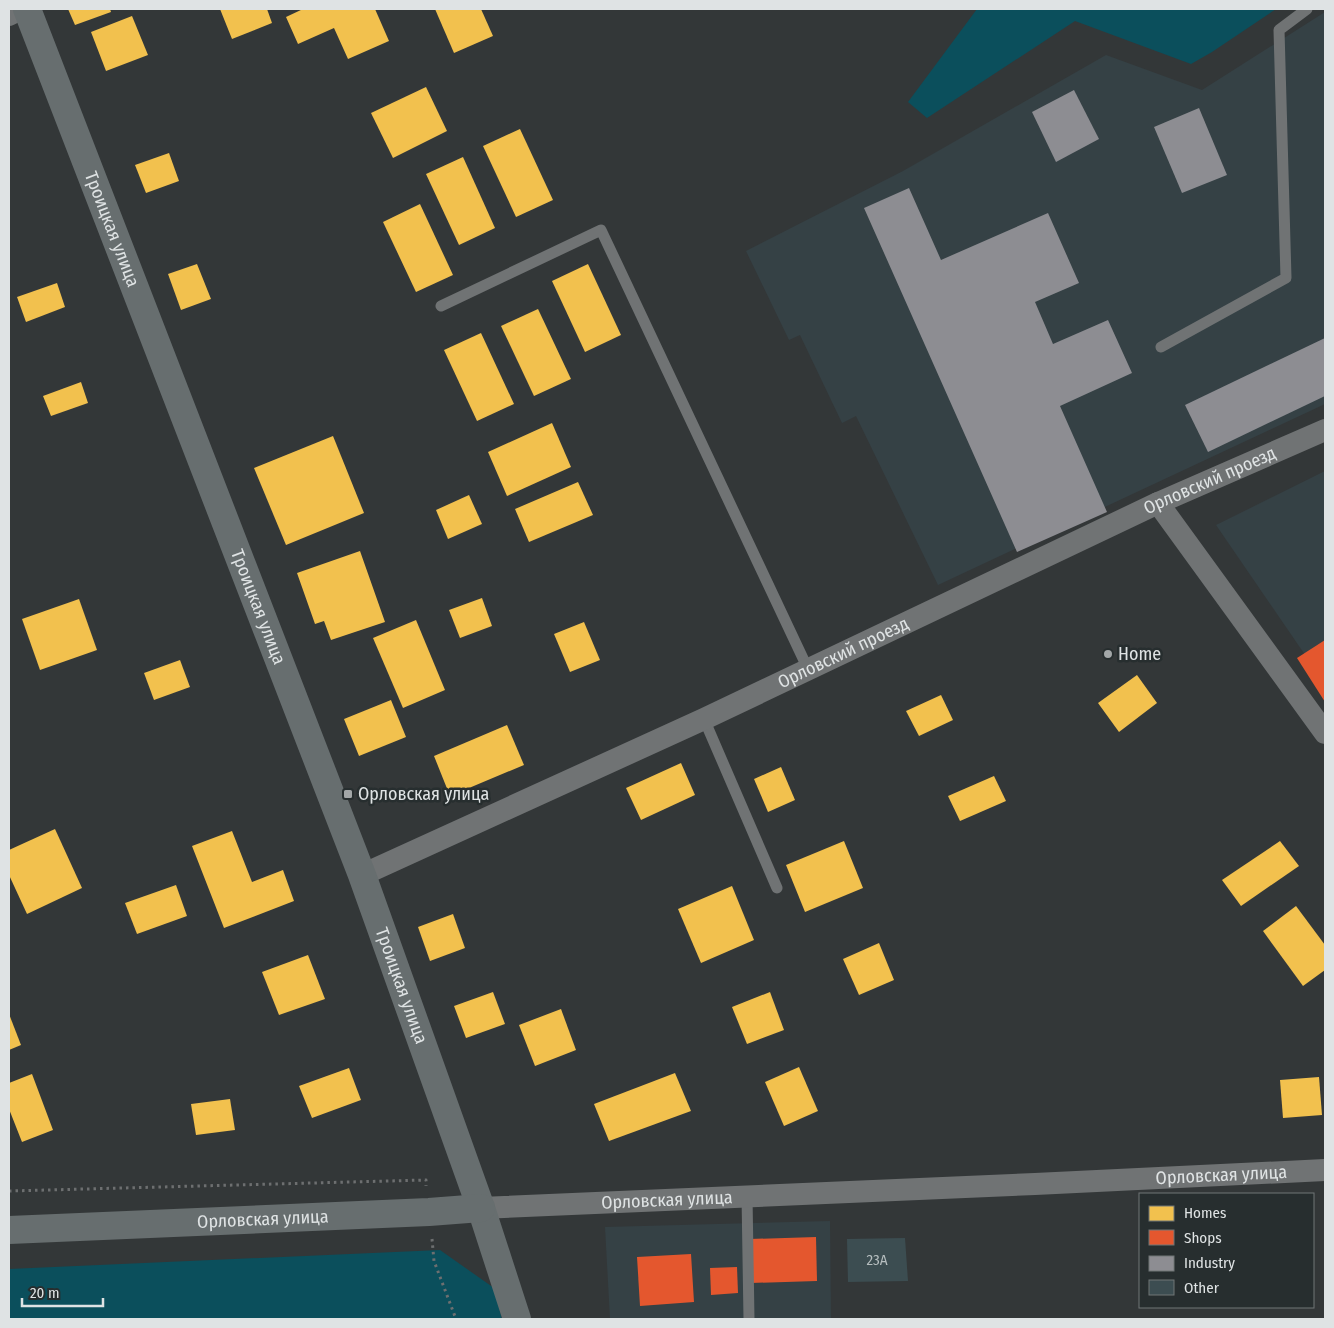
<svg xmlns="http://www.w3.org/2000/svg" width="1334" height="1328" font-family="'Fira Sans Condensed',sans-serif">
<style>
.built{fill:#354145}
.green{fill:#0b4f5c}
.homes{fill:#f2c14e}
.shops{fill:#e4572e}
.industry{fill:#8d8d92}
.building{fill:#3c4d51}
.lines{fill:none;stroke-linecap:round;stroke-linejoin:round}
.path{stroke:#6d6f70;stroke-width:3;stroke-dasharray:2.5 4;stroke-linecap:butt}
.lane{stroke:#707374;stroke-width:11}
.street{stroke:#707374;stroke-width:22}
.secondary{stroke:#676e6f;stroke-width:28}
.poi-dot{fill:#a3a7a8;stroke:#272e2f;stroke-width:2}
.labels{text-anchor:middle;stroke-width:5;stroke-linejoin:round;paint-order:stroke}
.number-label{font-size:15px;fill:#b6bebf}
.street-label{font-size:18px;fill:#dfe3e4;stroke:#272e2f}
.poi-label{font-size:18px;fill:#dfe3e4;stroke:#272e2f;text-anchor:start}
</style>
<rect width="100%" height="100%" fill="#333738"/>
<g class="built">
<polygon points="1325,12 1325,404 938,585 856,416 842,423 800,335 789,340 746,251 903,171 1106,55 1202,90"/>
<polygon points="1325,471 1325,684 1216,525"/>
<polygon points="830,1221 831,1319 610,1319 605,1227"/>
</g>
<g class="green">
<polygon points="977,9 1276,9 1212,52 1191,64 1075,21 927,118 908,102"/>
<polygon points="440,1250 494,1288 502,1319 9,1319 9,1269"/>
</g>
<g class="homes">
<polygon points="68,9 110,9 111,12 75,25"/>
<polygon points="220,9 267,9 272,23 232,39"/>
<polygon points="303,9 375,9 389,41 348,59 334,28 298,44 286,17"/>
<polygon points="435,9 481,9 493,36 454,53"/>
<polygon points="132,16 148,55 106,71 91,32"/>
<polygon points="426,87 447,131 393,158 371,113"/>
<polygon points="520,129 553,200 516,217 483,146"/>
<polygon points="169,153 179,181 146,193 135,165"/>
<polygon points="463,157 495,228 459,245 426,174"/>
<polygon points="420,204 453,275 416,292 383,222"/>
<polygon points="197,264 211,299 181,310 168,274"/>
<polygon points="588,264 621,335 585,352 552,281"/>
<polygon points="57,283 65,307 26,322 17,297"/>
<polygon points="538,309 571,379 534,396 501,326"/>
<polygon points="481,333 514,404 477,421 444,350"/>
<polygon points="81,382 88,403 51,416 43,396"/>
<polygon points="552,423 571,467 507,496 488,452"/>
<polygon points="333,436 364,513 286,545 254,468"/>
<polygon points="578,482 593,515 529,542 515,509"/>
<polygon points="469,495 482,524 448,539 436,510"/>
<polygon points="360,551 385,622 331,640 324,621 315,624 297,573"/>
<polygon points="482,598 492,626 460,638 449,610"/>
<polygon points="79,599 97,650 40,670 22,619"/>
<polygon points="416,620 445,690 403,708 373,638"/>
<polygon points="584,622 600,660 570,672 554,634"/>
<polygon points="180,660 190,687 154,700 144,673"/>
<polygon points="1137,675 1157,703 1119,732 1098,703"/>
<polygon points="941,695 953,720 919,736 906,711"/>
<polygon points="391,700 406,737 359,756 344,719"/>
<polygon points="507,725 524,765 450,796 434,756"/>
<polygon points="681,763 695,795 641,820 626,788"/>
<polygon points="781,767 795,800 768,812 754,779"/>
<polygon points="994,776 1006,801 960,821 948,796"/>
<polygon points="55,829 82,888 27,914 9,875 9,850"/>
<polygon points="232,831 252,882 283,870 294,901 224,928 192,846"/>
<polygon points="844,841 863,888 805,912 786,865"/>
<polygon points="1280,841 1299,866 1241,906 1222,880"/>
<polygon points="176,885 187,916 137,934 125,903"/>
<polygon points="732,886 754,940 701,963 678,909"/>
<polygon points="1296,906 1325,945 1325,970 1303,986 1263,931"/>
<polygon points="453,914 465,948 430,961 418,927"/>
<polygon points="879,943 894,980 859,995 843,959"/>
<polygon points="308,955 325,999 279,1015 262,972"/>
<polygon points="493,992 505,1024 466,1038 454,1006"/>
<polygon points="770,992 784,1030 747,1044 732,1007"/>
<polygon points="561,1009 576,1050 535,1066 519,1025"/>
<polygon points="9,1014 21,1045 9,1050"/>
<polygon points="799,1067 818,1111 784,1126 765,1082"/>
<polygon points="349,1068 361,1100 312,1118 299,1086"/>
<polygon points="675,1073 691,1111 609,1141 594,1104"/>
<polygon points="32,1074 53,1130 22,1142 9,1109 9,1083"/>
<polygon points="1319,1077 1322,1115 1283,1118 1280,1080"/>
<polygon points="230,1099 235,1130 196,1135 191,1104"/>
</g>
<g class="shops">
<polygon points="1325,640 1325,702 1297,658"/>
<polygon points="816,1237 817,1281 751,1283 750,1239"/>
<polygon points="691,1254 694,1302 640,1306 637,1257"/>
<polygon points="737,1267 738,1293 711,1295 710,1268"/>
</g>
<g class="industry">
<polygon points="1074,90 1099,139 1056,162 1032,112"/>
<polygon points="1199,108 1227,175 1182,193 1154,127"/>
<polygon points="909,188 941,260 1048,213 1079,283 1035,302 1053,344 1108,320 1132,373 1060,406 1107,512 1017,552 864,208"/>
<polygon points="1325,338 1325,396 1208,452 1185,405"/>
</g>
<polygon class="building" points="905,1238 908,1281 848,1282 847,1239"/>
<g class="lines">
<g class="path">
<polyline points="9,1191 426,1180 426,1186"/>
<polyline points="432,1239 434,1261 456,1319"/>
</g>
<g class="lane">
<polyline points="441,306 601,230 808,669"/>
<polyline points="1161,347 1286,278 1279,30 1307,9"/>
<polyline points="704,719 777,888"/>
<polyline points="747,1196 749,1319"/>
</g>
<g class="street">
<polyline points="9,15 21,9"/>
<polyline points="1158,503 1325,733"/>
<path id="s1" d="M362,875L704,719L1158,503L1325,430"/>
<path id="s2" d="M481,1208L1035,1184L1325,1170"/>
</g>
<g class="secondary">
<path id="s3" d="M27,9L362,875L481,1208L517,1319"/>
<path id="s4" d="M9,1230L429,1212L481,1208"/>
</g>
</g>
<g class="poi-dot">
<circle cx="1108" cy="654" r="5"/>
<rect x="343" y="789" width="10" height="10" rx="2.5"/>
</g>
<g class="labels">
<g class="number-label">
<text x="877" y="1265">23А</text>
</g>
<g class="street-label">
<text dy="6" stroke="none"><textPath href="#s3" startOffset="236">Троицкая улица</textPath></text>
<text dy="6" stroke="none"><textPath href="#s1" startOffset="935">Орловский проезд</textPath></text>
<text dy="6" stroke="none"><textPath href="#s3" startOffset="641">Троицкая улица</textPath></text>
<text dy="6" stroke="none"><textPath href="#s1" startOffset="530">Орловский проезд</textPath></text>
<text dy="6" stroke="none"><textPath href="#s3" startOffset="1046">Троицкая улица</textPath></text>
<text dy="6" stroke="none"><textPath href="#s2" startOffset="741">Орловская улица</textPath></text>
<text dy="6" stroke="none"><textPath href="#s2" startOffset="186">Орловская улица</textPath></text>
<text dy="6" stroke="none"><textPath href="#s4" startOffset="254">Орловская улица</textPath></text>
</g>
<g class="poi-label">
<text x="1118" y="660">Home</text>
<text x="358" y="800">Орловская улица</text>
</g>
</g>
<rect width="1334" height="1328" fill="none" stroke="#dfe3e4" stroke-width="20"/>
<rect x="1139" y="1193" width="175" height="115" fill="#272e2f" stroke="#717677"/>
<rect x="1149" y="1206" width="25" height="15" fill="#f2c14e" stroke="#717677"/>
<text x="1184" y="1218" font-size="15" fill="#dfe3e4">Homes</text>
<rect x="1149" y="1230" width="25" height="15" fill="#e4572e" stroke="#717677"/>
<text x="1184" y="1243" font-size="15" fill="#dfe3e4">Shops</text>
<rect x="1149" y="1256" width="25" height="15" fill="#8d8d92" stroke="#717677"/>
<text x="1184" y="1268" font-size="15" fill="#dfe3e4">Industry</text>
<rect x="1149" y="1280" width="25" height="15" fill="#3c4d51" stroke="#717677"/>
<text x="1184" y="1293" font-size="15" fill="#dfe3e4">Other</text>
<path d="M22 1298v8h81v-8" fill="none" stroke="#dfe3e4" stroke-width="2.5"/>
<text x="30" y="1298" font-size="15" fill="#dfe3e4" stroke="#272e2f" stroke-width="4" paint-order="stroke">20 m</text>
</svg>
